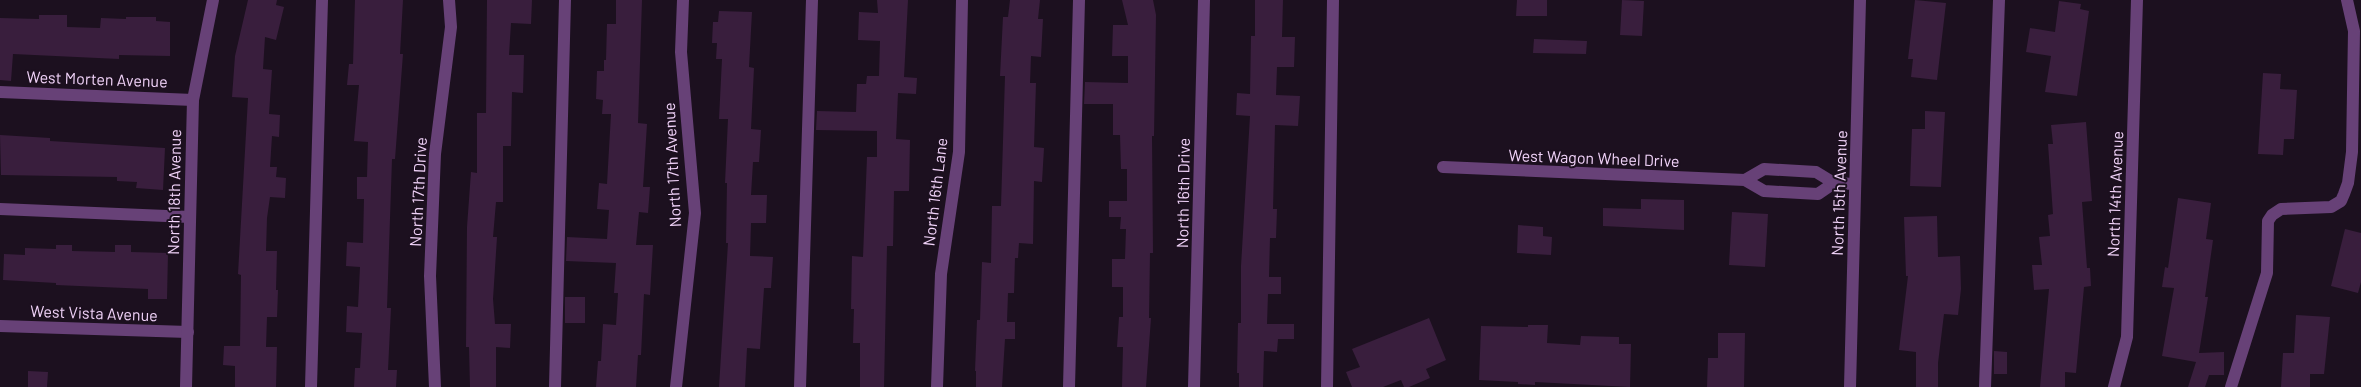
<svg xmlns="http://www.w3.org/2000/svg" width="2361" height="387" font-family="Barlow,sans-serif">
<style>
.building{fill:#391e3d}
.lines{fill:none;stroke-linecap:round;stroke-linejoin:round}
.minor{stroke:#674177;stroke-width:12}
.labels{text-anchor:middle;stroke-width:4;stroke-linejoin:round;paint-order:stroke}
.street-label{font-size:16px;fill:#f1d3f9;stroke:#1c101f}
</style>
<rect width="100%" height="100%" fill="#1c101f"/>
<g class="building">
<polygon points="248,0 277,0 276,5 284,7 276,40 265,37 263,69 272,70 269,114 280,115 279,137 272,136 270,167 277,167 276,177 286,178 285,198 270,197 267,218 266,251 277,251 276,290 278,290 277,317 267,317 266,347 277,347 276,387 235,387 235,366 223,365 224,346 240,346 241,275 238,274 248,98 232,97 235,56"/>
<polygon points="355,0 403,0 400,54 403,54 395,159 392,159 387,308 391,308 388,370 397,370 396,387 354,387 355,368 360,368 362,333 346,332 347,306 358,307 360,267 346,266 347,242 363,243 364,199 357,199 357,177 367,177 368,142 354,141 359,85 347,85 349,64 353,64"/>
<polygon points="487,0 532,0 531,24 511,23 509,55 524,55 523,93 512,92 511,146 503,146 503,202 496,202 493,237 497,237 493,299 495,324 511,324 510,348 496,347 496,387 470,387 469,347 466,347 467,227 471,172 477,173 477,113 486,113"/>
<polygon points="616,0 642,0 638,123 647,124 643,187 650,187 648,213 639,212 636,245 653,245 650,295 644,294 641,355 638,355 636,387 596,387 598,361 601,361 603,324 616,325 618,293 614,293 616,263 566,261 567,237 607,239 609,210 597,209 599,183 607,184 611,114 602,114 603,100 596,99 597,71 604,71 604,60 606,60 607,24 616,24"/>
<polygon points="877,0 908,0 904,77 917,78 916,94 898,93 896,139 910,140 909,191 894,191 893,246 887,246 884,387 860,387 860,343 853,343 854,309 851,309 852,256 863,257 867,157 877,157 877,131 816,130 817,111 856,112 857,84 866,84 867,76 879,76 880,41 858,40 859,12 878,13"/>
<polygon points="1010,0 1040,0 1038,19 1043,19 1041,57 1031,56 1030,83 1036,83 1034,147 1044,148 1042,182 1034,181 1033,244 1019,243 1018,258 1015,258 1014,293 1008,293 1007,322 1015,322 1015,339 1005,339 1002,387 976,387 976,371 975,371 977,320 980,320 982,262 991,263 992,206 1001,206 1005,76 1000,76 1003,17 1008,17"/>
<polygon points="1122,0 1153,0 1156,15 1154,136 1152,136 1153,253 1150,253 1149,318 1151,318 1146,387 1122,387 1123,347 1117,347 1119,317 1123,317 1123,287 1112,287 1112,259 1125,259 1126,229 1120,229 1121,217 1109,217 1109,201 1127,201 1127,169 1121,169 1120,135 1113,135 1113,104 1084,104 1085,82 1128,83 1128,56 1112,56 1113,25 1128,25"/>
<polygon points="1255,0 1283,0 1282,37 1295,37 1294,67 1277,67 1276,95 1300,96 1298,126 1275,125 1273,209 1277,209 1276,238 1270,238 1269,277 1281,277 1281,294 1268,294 1267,324 1294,324 1294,339 1278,339 1277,352 1264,351 1263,387 1239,387 1239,373 1237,373 1238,323 1241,323 1241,266 1250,116 1236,115 1237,93 1250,94 1251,36 1255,36"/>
<polygon points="1517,0 1547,0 1547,16 1516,16"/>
<polygon points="1622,0 1644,1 1642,36 1620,35"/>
<polygon points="1915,0 1946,3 1937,80 1911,77 1913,59 1908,59"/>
<polygon points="2059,1 2081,4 2080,9 2089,11 2077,96 2045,92 2051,56 2026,52 2030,28 2055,32"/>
<polygon points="719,11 752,12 749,67 754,68 751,129 761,130 759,162 753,162 751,195 767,195 766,223 751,223 750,256 773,257 771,288 764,288 760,349 747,348 745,387 719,387 728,243 726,243 727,183 725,183 728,119 719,119 722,59 716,59 717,43 712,43 713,22 718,22"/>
<polygon points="39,15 67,15 67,27 100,28 101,18 126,19 126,17 156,17 156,21 170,22 170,56 119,55 119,59 13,54 11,81 0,80 0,18 39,19"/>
<polygon points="1534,39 1587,41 1586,54 1533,53"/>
<polygon points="2263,73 2281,74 2280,89 2297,90 2294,139 2284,139 2283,155 2258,154"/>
<polygon points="1925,111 1945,112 1941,187 1910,186 1912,129 1925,129"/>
<polygon points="2086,122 2092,201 2082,202 2087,268 2090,268 2091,286 2084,287 2076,373 2065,372 2065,387 2040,387 2049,289 2034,290 2032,265 2042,265 2039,237 2050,236 2048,215 2053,214 2048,144 2053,144 2051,125"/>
<polygon points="0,135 50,138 50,141 165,148 163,190 136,188 137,182 117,181 117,177 1,175"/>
<polygon points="2178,198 2211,203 2206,239 2213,240 2205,297 2208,297 2199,353 2224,352 2224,375 2209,375 2205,387 2188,387 2196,362 2162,356 2174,288 2162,287 2165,267 2168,268"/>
<polygon points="1641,199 1684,200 1684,230 1603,226 1603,208 1641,209"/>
<polygon points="1732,212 1768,214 1765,267 1729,265"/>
<polygon points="1937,216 1938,257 1960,256 1961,289 1958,315 1944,314 1938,363 1938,387 1916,387 1916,352 1899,350 1908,276 1906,276 1904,217"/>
<polygon points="1518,225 1543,227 1543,236 1552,237 1551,255 1517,253"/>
<polygon points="2345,229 2361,233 2361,282 2358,293 2331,286"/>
<polygon points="56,245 72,245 72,251 115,252 115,245 131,245 131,252 168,253 167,299 148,299 148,289 56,285 56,283 3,280 4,254 25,255 25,248 56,249"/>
<rect x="565" y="297" width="20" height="26"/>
<polygon points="2296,315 2330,317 2324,374 2310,374 2310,387 2281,387 2283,353 2294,353"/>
<polygon points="1429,318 1446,360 1426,369 1430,378 1409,387 1404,387 1401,380 1383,387 1352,387 1346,372 1360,367 1352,349"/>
<polygon points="1528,325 1548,325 1547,343 1580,345 1581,336 1619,337 1619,344 1631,344 1630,387 1535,382 1535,385 1518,384 1518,382 1479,380 1481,326 1528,327"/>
<polygon points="1718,333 1745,333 1744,387 1707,387 1708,358 1718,358"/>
<polygon points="1994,351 2007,352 2007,374 1994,374"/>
<polygon points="28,371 48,372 47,387 28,387"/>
</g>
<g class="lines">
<g class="minor">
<polyline points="0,92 193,100"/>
<polyline points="1443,167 1745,180 1764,191 1818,194 1834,183"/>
<polyline points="1745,180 1764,169 1816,172 1834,183 1855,184"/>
<polyline points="0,209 190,217"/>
<polyline points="0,326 188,332"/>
<polyline points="186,387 193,100 213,0"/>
<polyline points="311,387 322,0"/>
<polyline points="435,387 430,276 435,154 451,27 449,0"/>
<polyline points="555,387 565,0"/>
<polyline points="676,387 695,213 681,52 683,0"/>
<polyline points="800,387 812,0"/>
<polyline points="937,387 941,274 959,152 962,0"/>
<polyline points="1069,387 1079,0"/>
<polyline points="1194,387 1204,0"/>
<polyline points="1327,387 1333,0"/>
<polyline points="1850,387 1860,0"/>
<polyline points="1985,387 1999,0"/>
<polyline points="2114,387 2127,337 2137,0"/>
<polyline points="2231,387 2267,273 2268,221 2272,215 2281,209 2331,207 2341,201 2344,194 2348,183 2352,152 2354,31 2347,0"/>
</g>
</g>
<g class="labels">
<g class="street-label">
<text transform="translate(97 79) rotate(2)" y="6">West Morten Avenue</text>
<text transform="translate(1594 158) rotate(2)" y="6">West Wagon Wheel Drive</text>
<text transform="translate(672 165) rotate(-93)" y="6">North 17th Avenue</text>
<text transform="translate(174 192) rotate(-89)" y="6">North 18th Avenue</text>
<text transform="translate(418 192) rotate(-87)" y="6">North 17th Drive</text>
<text transform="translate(935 192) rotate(-83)" y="6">North 16th Lane</text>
<text transform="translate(1183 193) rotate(-89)" y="6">North 16th Drive</text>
<text transform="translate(1839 193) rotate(-88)" y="6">North 15th Avenue</text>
<text transform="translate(2115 194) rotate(-88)" y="6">North 14th Avenue</text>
<text transform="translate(94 313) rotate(2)" y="6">West Vista Avenue</text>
</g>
</g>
</svg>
